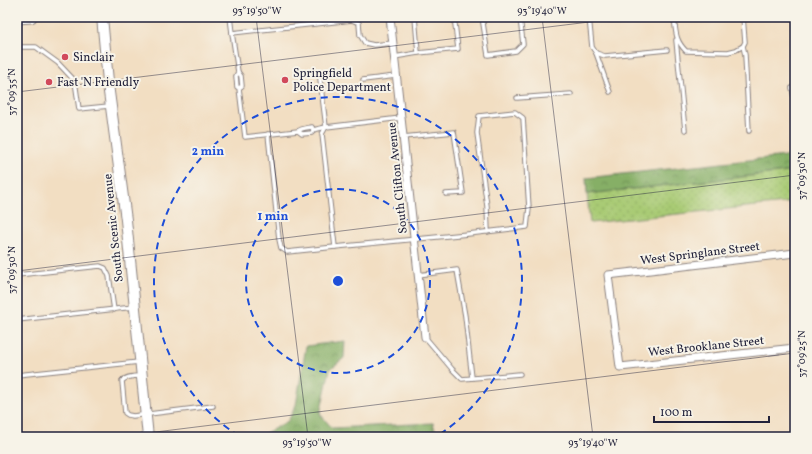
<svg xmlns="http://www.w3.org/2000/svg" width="812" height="454" font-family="Vollkorn,serif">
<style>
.grass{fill:url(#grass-dots);stroke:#667658}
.forest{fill:url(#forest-crowns);stroke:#546850}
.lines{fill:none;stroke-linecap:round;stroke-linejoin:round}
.lane-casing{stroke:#8a807e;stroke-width:5.5}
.street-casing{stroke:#8a807e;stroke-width:9}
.secondary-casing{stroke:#8a807e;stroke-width:12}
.primary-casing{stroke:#8a807e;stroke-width:13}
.lane{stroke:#fff;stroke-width:3.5}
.street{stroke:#fff;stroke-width:7}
.secondary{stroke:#fff;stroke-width:10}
.primary{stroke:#fff;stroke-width:11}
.ticks{fill:none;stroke:#22223b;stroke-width:1;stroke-opacity:0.45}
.ring{fill:none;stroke:#1d4ed8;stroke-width:2;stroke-dasharray:7 5}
.poi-dot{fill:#d1495b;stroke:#f7f3e8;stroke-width:1.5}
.labels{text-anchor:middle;stroke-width:4;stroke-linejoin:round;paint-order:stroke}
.poi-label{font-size:12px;fill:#22223b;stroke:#f7f3e8;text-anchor:start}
.street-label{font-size:12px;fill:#22223b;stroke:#f7f3e8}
.centre{fill:#1d4ed8;stroke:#f7f3e8;stroke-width:2}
.ring-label{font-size:12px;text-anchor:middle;font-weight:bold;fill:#1d4ed8;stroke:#f7f3e8;stroke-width:4;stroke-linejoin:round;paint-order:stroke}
.neatline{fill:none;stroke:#22223b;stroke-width:1.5}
.ticks-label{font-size:10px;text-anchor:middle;fill:#22223b}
</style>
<defs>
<pattern id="grass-dots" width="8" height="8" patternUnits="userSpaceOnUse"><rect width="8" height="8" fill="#a9cb74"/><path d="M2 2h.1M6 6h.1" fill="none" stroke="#91ae65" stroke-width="1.8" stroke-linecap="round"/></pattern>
<pattern id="forest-crowns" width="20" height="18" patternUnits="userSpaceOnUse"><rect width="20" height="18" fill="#86af66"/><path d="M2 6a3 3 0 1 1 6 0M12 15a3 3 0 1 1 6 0" fill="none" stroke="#6d8e55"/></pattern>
</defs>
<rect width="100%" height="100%" fill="#f7f3e8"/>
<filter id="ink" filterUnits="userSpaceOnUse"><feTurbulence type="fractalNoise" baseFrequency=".025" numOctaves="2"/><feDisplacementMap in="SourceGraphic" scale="8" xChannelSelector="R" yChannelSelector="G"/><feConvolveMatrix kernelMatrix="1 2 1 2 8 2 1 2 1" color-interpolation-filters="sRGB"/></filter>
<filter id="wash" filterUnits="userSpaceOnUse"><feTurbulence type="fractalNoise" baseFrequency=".012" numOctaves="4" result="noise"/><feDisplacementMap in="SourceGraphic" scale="16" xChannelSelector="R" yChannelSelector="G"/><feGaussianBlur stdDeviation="0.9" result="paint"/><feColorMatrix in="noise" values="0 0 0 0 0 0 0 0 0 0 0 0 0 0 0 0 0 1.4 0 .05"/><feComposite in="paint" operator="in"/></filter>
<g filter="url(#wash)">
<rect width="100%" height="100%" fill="#f2dec2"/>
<polygon class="grass" points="795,171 795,202 590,223 587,194"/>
<g class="forest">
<polygon points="795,155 795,171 587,194 586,178"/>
<polygon points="345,341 344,358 330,369 320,414 332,428 433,423 437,436 265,437 264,434 288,421 296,405 306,346"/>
</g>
</g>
<g filter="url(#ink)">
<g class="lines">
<defs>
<g id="lane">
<polyline points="230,17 232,33 352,20 359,23 360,35 365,43 374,45 393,43"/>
<polyline points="482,17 488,55 516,51 523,44 520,17"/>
<polyline points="589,17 592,47 596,53 605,56 667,50"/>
<polyline points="607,17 611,20 643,18"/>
<path d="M674,17C676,32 675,40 686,51L728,52L736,50L743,46L745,42L743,17"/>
<polyline points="232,33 238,72"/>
<polyline points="676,40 685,130"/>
<polyline points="743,46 745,55 749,131"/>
<polyline points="17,47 36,47 58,63 75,81 79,109 109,106"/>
<polyline points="418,53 458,49 455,24"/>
<polyline points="596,53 610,92"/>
<polyline points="394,57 418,53 415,17"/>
<polyline points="320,79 326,127 401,118"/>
<polyline points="363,80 396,76"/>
<polyline points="239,88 242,86 241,76 238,72 236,76 237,87 239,88 245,137 298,131"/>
<polyline points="792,88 795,102"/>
<polyline points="517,98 571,94"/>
<polyline points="326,127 322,134 335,247 468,234 527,227 529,208 523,118 515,112 479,116 477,133 487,206 488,232"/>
<path d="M313,130L312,127C307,128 302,128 298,131L302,134L312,133L313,130L326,127"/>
<polyline points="268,134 279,239 281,248 287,252 335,247"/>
<polyline points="403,137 454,132 463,193 446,194"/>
<polyline points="17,275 100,266 105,268 109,276 114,310"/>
<polyline points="418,275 457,270 465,316 472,378"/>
<polyline points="17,320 134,307"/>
<polyline points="425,337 452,369 462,379 520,374"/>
<polyline points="17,375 139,362"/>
<path d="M141,376C135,376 126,376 122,381L125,413L128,415L133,416L213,406"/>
</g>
<g id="street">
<polyline points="390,17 425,337"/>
<polyline points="795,253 608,275 620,367 795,348"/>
</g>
<polyline id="secondary" points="102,17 109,92 126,220 148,437"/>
<polyline id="primary" points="17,18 31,17"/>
</defs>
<use href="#lane" class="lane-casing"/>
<use href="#street" class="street-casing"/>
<use href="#secondary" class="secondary-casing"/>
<use href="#primary" class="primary-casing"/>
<use href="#lane" class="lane"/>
<use href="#street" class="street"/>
<use href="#secondary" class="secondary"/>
<use href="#primary" class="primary"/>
</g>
</g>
<path class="ticks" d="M256,17L308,437M542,17L593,437M17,92L630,17M17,271L795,175M17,393L22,437M115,437L795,353"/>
<g class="ring">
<circle cx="338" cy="281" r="92"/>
<path d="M239 436A184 184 0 1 1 437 436"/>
</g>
<g class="poi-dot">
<circle cx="65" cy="57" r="4"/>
<circle cx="285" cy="80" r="4"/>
<circle cx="49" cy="82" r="4"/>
</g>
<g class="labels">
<g class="poi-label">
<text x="73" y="61">Sinclair</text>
<text x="293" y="77">Springfield<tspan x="293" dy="14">Police Department</tspan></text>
<text x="57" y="86">Fast 'N Friendly</text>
</g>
<g class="street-label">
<text transform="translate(397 178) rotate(-96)" y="4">South Clifton Avenue</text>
<text transform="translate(113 228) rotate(-96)" y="4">South Scenic Avenue</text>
<text transform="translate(700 253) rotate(-7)" y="4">West Springlane Street</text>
<text transform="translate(706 346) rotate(-6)" y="4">West Brooklane Street</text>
</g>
</g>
<circle cx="338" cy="281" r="6" class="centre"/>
<g class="ring-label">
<text x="208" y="155">2 min</text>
<text x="273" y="220">1 min</text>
</g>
<rect width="812" height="454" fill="none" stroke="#f7f3e8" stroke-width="44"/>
<path d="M654 416v6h115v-6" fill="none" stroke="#22223b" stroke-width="2"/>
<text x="660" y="416" font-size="12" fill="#22223b" stroke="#f7f3e8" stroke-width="3" paint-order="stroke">100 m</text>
<rect x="22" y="22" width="768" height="410" class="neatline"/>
<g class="ticks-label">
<text x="257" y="14">93°19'50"W</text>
<text x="542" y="14">93°19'40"W</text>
<text transform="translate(11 92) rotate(-90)" y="4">37°09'35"N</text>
<text transform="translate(801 176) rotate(-90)" y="4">37°09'30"N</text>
<text transform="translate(11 270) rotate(-90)" y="4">37°09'30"N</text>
<text transform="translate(801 354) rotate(-90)" y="4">37°09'25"N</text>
<text x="307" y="446">93°19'50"W</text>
<text x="593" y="446">93°19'40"W</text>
</g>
</svg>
